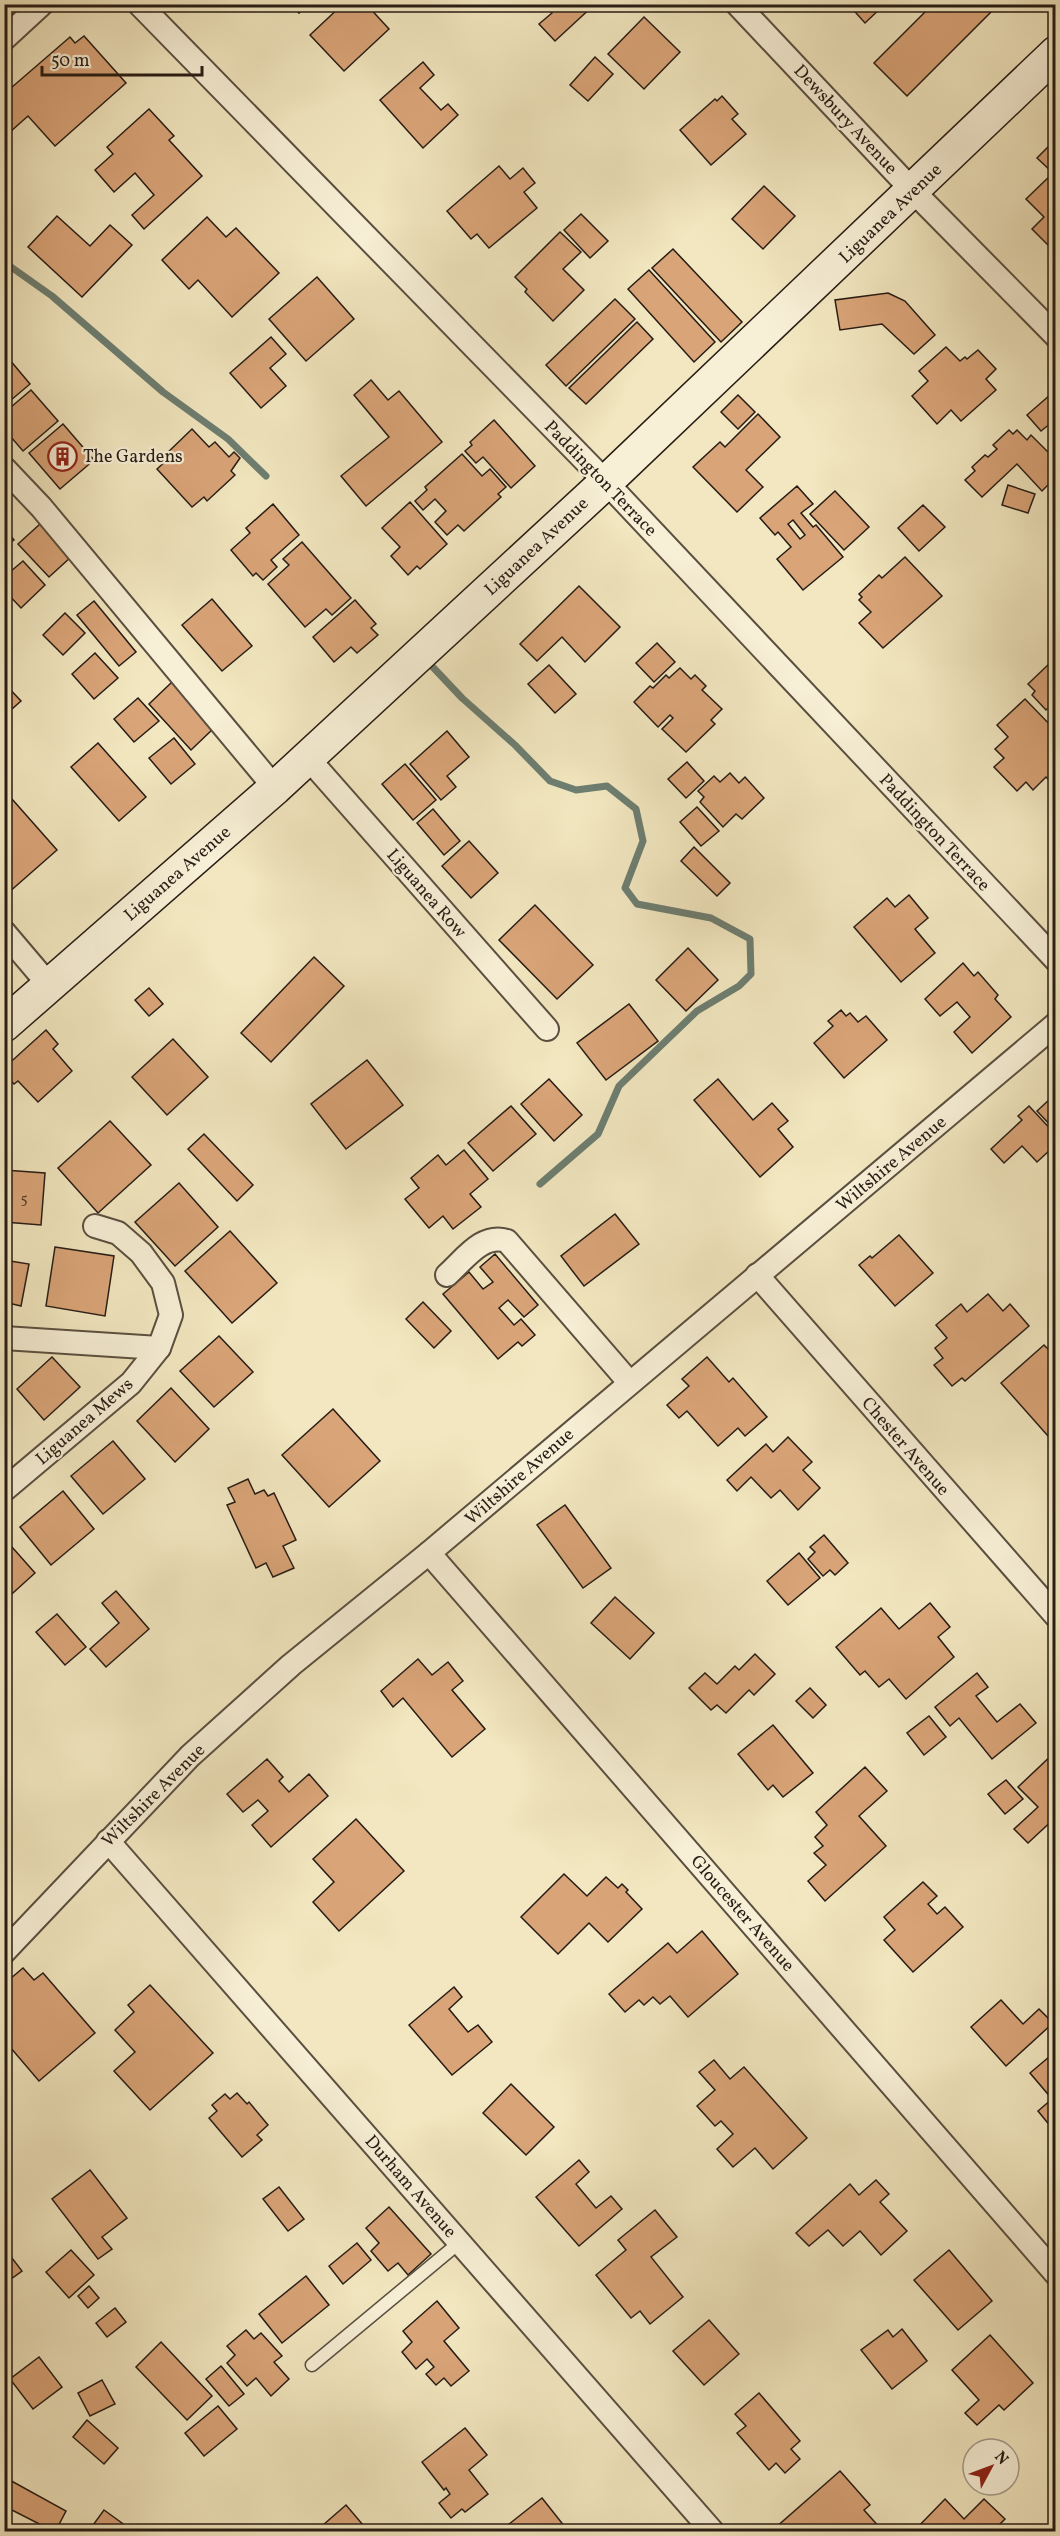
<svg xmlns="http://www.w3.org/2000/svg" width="1060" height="2536" font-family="Vollkorn,serif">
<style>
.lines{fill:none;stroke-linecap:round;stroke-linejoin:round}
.stream{stroke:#6d7e71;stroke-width:7}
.building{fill:#d9a478;stroke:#271c15;stroke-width:1.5;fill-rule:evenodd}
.service-casing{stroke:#5a4f40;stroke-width:15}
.minor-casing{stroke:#5a4f40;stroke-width:26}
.secondary-casing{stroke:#271c15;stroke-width:36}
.service{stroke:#f7efd6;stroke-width:12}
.minor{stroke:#f7efd6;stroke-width:22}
.secondary{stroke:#f7efd6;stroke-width:33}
.labels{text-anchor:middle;stroke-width:4.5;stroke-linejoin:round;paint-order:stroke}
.number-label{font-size:15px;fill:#543e2e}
.street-label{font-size:18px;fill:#271c15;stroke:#f7efd6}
.poi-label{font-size:18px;fill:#271c15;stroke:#f7efd6;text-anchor:start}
</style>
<rect width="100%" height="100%" fill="#f2e7c0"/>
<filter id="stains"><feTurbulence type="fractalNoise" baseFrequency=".00333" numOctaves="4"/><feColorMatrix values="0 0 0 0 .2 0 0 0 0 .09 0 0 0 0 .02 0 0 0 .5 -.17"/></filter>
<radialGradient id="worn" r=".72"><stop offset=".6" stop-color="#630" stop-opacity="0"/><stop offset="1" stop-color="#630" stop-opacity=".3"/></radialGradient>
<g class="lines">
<g class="stream">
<polyline points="4,262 52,296 163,392 228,439 266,476"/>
<polyline points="429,663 462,698 515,745 550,781 576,790 607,786 636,809 643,841 625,888 637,904 711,918 750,939 751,974 739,986 697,1011 619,1086 598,1134 540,1184"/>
</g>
</g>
<g class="building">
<polygon points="291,4 307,4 299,13"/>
<polygon points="343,4 366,4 389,29 344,71 310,35"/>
<polygon points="544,4 595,4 555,41 539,24 552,13"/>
<polygon points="848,4 885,4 865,23"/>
<polygon points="933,4 999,4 907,96 874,63"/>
<polygon points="644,17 680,52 644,89 608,54"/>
<polygon points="84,36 126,83 55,146 28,116 10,132 4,127 4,94 70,37 75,43"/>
<polygon points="595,57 613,74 588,101 570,85"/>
<polygon points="423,62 434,75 420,88 441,110 448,104 458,115 423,148 380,100"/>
<polygon points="722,96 738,114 732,119 746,134 711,165 680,130 715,99 717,101"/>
<polygon points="149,109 174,136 169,140 202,176 144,229 132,215 154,195 135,173 114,192 95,170 113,154 107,147"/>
<polygon points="1055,140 1056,240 1049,246 1032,229 1044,217 1026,199 1053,173 1037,158"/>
<polygon points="499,166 510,179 523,168 535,183 524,192 537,208 489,248 477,234 471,239 447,211"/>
<polygon points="764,186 795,216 763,249 732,219"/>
<polygon points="581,214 608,241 590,258 564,230"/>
<polygon points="57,216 90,246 110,225 132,245 82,297 28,247"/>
<polygon points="207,217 226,237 236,228 279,273 232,317 198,280 189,289 162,260"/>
<polygon points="560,232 581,252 563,269 584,290 553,321 525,292 527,289 515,277"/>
<polygon points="673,249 742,322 721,342 652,268"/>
<polygon points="649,270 715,342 694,362 628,289"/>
<polygon points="317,277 354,319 306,361 269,319"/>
<polygon points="888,293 905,301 935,335 914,354 882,324 840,330 835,300"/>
<polygon points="615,299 635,319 566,386 546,365"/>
<polygon points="637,322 653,339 586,404 569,388"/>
<polygon points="271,337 286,354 270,368 286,386 261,408 230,373"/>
<polygon points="946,347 960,361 965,357 967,359 978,350 996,369 986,379 996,390 961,421 951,410 937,424 912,396 928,381 919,371"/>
<polygon points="4,353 30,384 4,406"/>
<polygon points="371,380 388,400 399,391 442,442 366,506 341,476 389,437 354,395"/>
<polygon points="31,390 58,421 23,451 4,429 4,413"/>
<polygon points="738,395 755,412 738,429 721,412"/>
<polygon points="1050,395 1056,401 1056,419 1041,431 1027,415"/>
<polygon points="758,414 780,437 746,470 763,487 737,512 693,467 720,442 725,447"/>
<polygon points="494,420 535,466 511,488 483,457 476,463 465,451 472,445 470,442"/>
<polygon points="63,424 94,460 60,489 29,453"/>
<polygon points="192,429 209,447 215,442 229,457 234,452 240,458 231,471 235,475 207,501 204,497 192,507 157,469 168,459 165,455"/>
<polygon points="1009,430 1013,434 1017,430 1027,440 1031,435 1056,460 1056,477 1042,491 1017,464 982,497 965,480 975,471 972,467 985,455 988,457 997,449 993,445"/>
<polygon points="462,454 482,476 490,469 506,487 498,494 501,497 464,531 458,525 447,535 435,522 446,511 435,499 423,510 415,501 427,490 425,487"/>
<polygon points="1008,485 1035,494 1028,513 1002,505"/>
<path d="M797,486L813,504L801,513L813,527L816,525L843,557L803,590L777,559L791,547L778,532L775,535L760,518ZM793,520L805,535L800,539L788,524Z"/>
<polygon points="835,491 869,527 844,550 810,514"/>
<polygon points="410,502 447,544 420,569 417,566 408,575 391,556 400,547 382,528"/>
<polygon points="273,504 299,535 271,560 277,567 263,580 256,573 253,576 231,550 250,533 246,528"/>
<polygon points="923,505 945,527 919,551 898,528"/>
<polygon points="40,524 71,557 49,577 18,544"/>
<polygon points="4,528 14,540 4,548"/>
<polygon points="302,542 351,598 332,615 326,609 305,627 268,584 289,565 283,559"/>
<polygon points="905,557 942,596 883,648 859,623 871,612 859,600 862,597 859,594 879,575 882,578"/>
<polygon points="23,561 45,585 21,608 4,590 4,577"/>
<polygon points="579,586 620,627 585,662 562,637 537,661 520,644"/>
<polygon points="212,599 252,646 222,671 182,625"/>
<polygon points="355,600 376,624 371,628 378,635 357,653 351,647 334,662 313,637"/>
<polygon points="94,601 136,652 119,666 77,615"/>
<polygon points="65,613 85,633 63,655 43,635"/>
<polygon points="657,643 675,662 654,682 636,663"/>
<polygon points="95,653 118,678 94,699 72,674"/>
<polygon points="1050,663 1056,669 1056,701 1046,710 1032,695 1035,691 1028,684"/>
<polygon points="549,665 576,694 555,713 528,684"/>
<polygon points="680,668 691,679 695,675 706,686 702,690 722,709 711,720 715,724 686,752 662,729 673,718 670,715 658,727 634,702 650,686 653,688 666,675 669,678"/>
<polygon points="172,682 214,728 191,750 149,704"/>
<polygon points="4,683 21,701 4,716"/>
<polygon points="138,698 159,721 134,742 114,719"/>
<polygon points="1025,699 1056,731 1056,782 1053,784 1046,777 1033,790 1026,782 1017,791 994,767 1004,758 995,749 1008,737 997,725"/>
<polygon points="447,731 469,757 447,776 456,787 441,800 410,764"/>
<polygon points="174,738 195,764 171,784 149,758"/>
<polygon points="98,743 146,797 119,821 71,767"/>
<polygon points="687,762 704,781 686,798 668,779"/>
<polygon points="405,764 436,800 413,820 382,784"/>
<polygon points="730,773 739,783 745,777 764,798 742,819 736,814 723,827 700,802 704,797 698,791 714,776 720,782"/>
<polygon points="4,790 57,850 8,893 4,889"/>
<polygon points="697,807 719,831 701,846 680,822"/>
<polygon points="433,809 460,841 444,855 417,823"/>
<polygon points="469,841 498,873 471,898 442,866"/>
<polygon points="694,847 730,883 717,896 681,861"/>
<polygon points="909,895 928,918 915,929 935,953 901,982 854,927 887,898 895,907"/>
<polygon points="535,905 593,965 557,999 499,940"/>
<polygon points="688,948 718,980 686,1011 656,980"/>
<polygon points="314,957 344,986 271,1062 241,1033"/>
<polygon points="963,963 974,976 978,972 998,995 995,999 1011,1017 972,1053 954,1032 970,1017 957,1002 940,1016 925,999"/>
<polygon points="149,988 163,1004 149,1016 135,1000"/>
<polygon points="629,1004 658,1041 606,1080 577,1043"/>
<polygon points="841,1010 846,1016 850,1013 858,1022 866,1016 887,1040 844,1078 814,1043 833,1026 828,1021"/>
<polygon points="46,1030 58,1044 53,1049 72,1071 38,1102 18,1081 14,1084 4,1074 4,1068"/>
<polygon points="173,1039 208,1077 167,1115 132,1077"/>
<polygon points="367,1060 403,1105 346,1149 311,1104"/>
<polygon points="549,1079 582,1115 554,1141 521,1104"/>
<polygon points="718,1079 753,1120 772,1103 788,1121 778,1129 793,1147 760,1177 694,1100"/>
<polygon points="1050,1099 1056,1105 1056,1131 1037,1111"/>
<polygon points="511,1106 536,1134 493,1171 468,1143"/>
<polygon points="1029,1106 1056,1135 1056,1156 1050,1150 1037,1162 1022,1146 1004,1163 991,1149 1022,1120 1018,1116"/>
<polygon points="110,1121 151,1165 98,1213 58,1168"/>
<polygon points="204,1134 253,1185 237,1201 188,1149"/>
<polygon points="464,1150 488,1179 470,1194 481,1207 453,1229 443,1216 429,1228 405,1199 419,1188 411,1178 438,1155 446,1165"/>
<polygon points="4,1170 45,1173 41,1225 4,1222"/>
<polygon points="179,1183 218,1227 175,1266 135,1222"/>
<polygon points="615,1214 639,1244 584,1286 561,1256"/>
<polygon points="230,1231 277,1283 232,1323 185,1271"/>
<polygon points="899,1235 933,1273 895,1306 859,1265 870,1256 872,1258"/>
<polygon points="55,1247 114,1256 105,1316 46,1306"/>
<polygon points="495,1254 538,1305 524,1317 508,1300 499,1308 514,1325 521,1319 535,1335 522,1346 518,1342 498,1359 443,1294 469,1272 483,1289 493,1282 480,1267"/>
<polygon points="4,1260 29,1264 21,1306 4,1302"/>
<polygon points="988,1294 1003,1311 1010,1304 1029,1326 965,1381 962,1378 952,1386 934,1365 943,1358 935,1348 947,1338 936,1325 961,1304 967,1312"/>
<polygon points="423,1302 451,1331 434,1348 406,1319"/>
<polygon points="219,1336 253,1372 214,1407 180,1371"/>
<polygon points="1044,1345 1056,1357 1056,1445 1001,1383"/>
<polygon points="52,1357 80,1387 44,1420 17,1389"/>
<polygon points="707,1357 729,1382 733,1378 767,1417 745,1436 738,1428 718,1446 687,1411 679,1418 667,1405 689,1386 682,1379"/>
<polygon points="171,1388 209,1429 175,1462 137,1421"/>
<polygon points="333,1409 380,1461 329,1507 282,1455"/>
<polygon points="788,1437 812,1462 803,1470 820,1488 798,1510 780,1490 771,1498 751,1477 737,1491 727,1480 766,1444 773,1452"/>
<polygon points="113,1441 145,1479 103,1514 71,1476"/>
<polygon points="248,1479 255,1494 264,1490 268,1496 274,1493 296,1540 283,1546 294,1568 273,1577 266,1563 256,1568 227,1505 235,1502 228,1488"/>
<polygon points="63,1491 94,1529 51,1565 20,1527"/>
<polygon points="565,1505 611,1568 583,1588 537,1525"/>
<polygon points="824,1535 848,1563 835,1575 830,1570 823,1576 808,1559 815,1552 810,1547"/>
<polygon points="4,1538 35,1573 4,1601"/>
<polygon points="799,1553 820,1578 788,1605 767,1581"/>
<polygon points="116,1591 149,1629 106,1667 90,1649 119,1623 102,1603"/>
<polygon points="615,1597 654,1633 630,1659 591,1623"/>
<polygon points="930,1603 950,1627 938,1637 954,1657 906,1699 889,1679 879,1687 865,1671 860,1675 836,1647 881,1608 899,1629"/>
<polygon points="57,1614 86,1647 65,1665 36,1632"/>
<polygon points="755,1654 775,1674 754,1695 749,1690 726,1713 717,1705 711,1710 689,1688 705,1673 717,1684 735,1666 739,1670"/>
<polygon points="418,1659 432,1675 448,1662 463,1681 452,1690 485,1729 452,1757 403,1698 393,1707 381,1691"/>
<polygon points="977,1673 988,1687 976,1696 997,1722 1020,1704 1036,1723 992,1759 959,1718 950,1726 935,1707"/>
<polygon points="810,1688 826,1705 813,1718 796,1701"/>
<polygon points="929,1716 946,1737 924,1755 907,1733"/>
<polygon points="773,1725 813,1773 783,1797 773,1785 768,1790 738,1754"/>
<polygon points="1054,1753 1056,1817 1028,1843 1014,1829 1038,1807 1018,1787"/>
<polygon points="267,1759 283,1777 279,1781 289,1792 309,1774 328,1796 271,1847 252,1825 268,1811 258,1800 243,1812 227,1794"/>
<polygon points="865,1767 887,1791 859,1816 886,1846 825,1901 808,1881 826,1865 814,1853 823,1846 815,1837 827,1825 816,1812"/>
<polygon points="1006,1780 1023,1799 1005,1814 988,1794"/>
<polygon points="356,1819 404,1871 339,1931 313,1902 334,1882 313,1859"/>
<polygon points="564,1874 587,1896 606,1877 618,1888 622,1884 628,1890 626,1892 642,1909 608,1942 589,1923 558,1954 521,1917"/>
<polygon points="923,1882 937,1896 928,1904 937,1914 945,1907 963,1927 913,1972 884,1940 895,1930 884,1917"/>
<polygon points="702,1931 738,1974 688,2017 670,1996 660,2004 653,1997 644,2005 639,2000 625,2012 609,1994 668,1943 677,1953"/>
<polygon points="23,1968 34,1980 43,1973 95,2033 39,2081 4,2040 4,1984"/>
<polygon points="150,1985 213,2053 150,2110 114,2071 135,2052 115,2030 134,2012 128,2005"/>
<polygon points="454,1987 462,1997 449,2009 468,2032 478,2025 492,2042 452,2075 409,2025"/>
<polygon points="1001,2000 1023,2024 1039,2009 1053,2023 1006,2066 971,2027"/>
<polygon points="1056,2051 1056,2123 1051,2127 1038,2111 1052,2099 1030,2073"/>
<polygon points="714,2060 730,2079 744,2067 807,2138 773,2169 755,2148 733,2167 717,2149 733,2134 721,2121 715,2126 697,2106 715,2090 699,2072"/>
<rect x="4" y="2079" width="5" height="62"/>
<polygon points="511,2084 554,2127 526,2155 483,2113"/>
<polygon points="237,2093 247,2104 249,2102 268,2125 257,2135 262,2140 242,2157 209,2118 217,2111 212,2105 225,2094 230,2099"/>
<polygon points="579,2160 589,2172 576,2184 596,2208 611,2196 622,2209 579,2246 536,2197"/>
<polygon points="90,2170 127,2218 102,2237 112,2249 98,2259 52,2199"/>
<polygon points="876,2180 889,2194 880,2202 907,2231 881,2255 860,2231 843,2246 828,2230 809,2246 796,2233 850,2184 859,2195"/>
<polygon points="279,2187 304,2219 288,2231 263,2199"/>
<polygon points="389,2207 431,2254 408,2275 398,2263 388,2271 371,2251 379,2243 366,2228"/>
<polygon points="655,2210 677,2237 651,2257 683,2297 650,2324 640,2311 631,2318 596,2275 626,2250 618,2240"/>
<polygon points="357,2243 371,2260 343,2284 329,2266"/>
<polygon points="5,2249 22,2271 4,2284 4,2249"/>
<polygon points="71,2250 94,2275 69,2298 46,2272"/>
<polygon points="949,2250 992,2301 958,2330 914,2280"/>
<polygon points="306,2276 329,2305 282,2343 259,2314"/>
<polygon points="89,2286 99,2298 88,2308 78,2296"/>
<polygon points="437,2301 459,2328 444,2341 469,2371 451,2386 444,2378 436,2385 426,2374 434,2367 427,2359 416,2369 402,2352 412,2342 403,2331"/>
<polygon points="115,2308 126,2322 107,2337 96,2323"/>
<polygon points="709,2320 739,2354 704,2385 673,2351"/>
<polygon points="902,2329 927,2361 892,2389 861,2350 888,2330 893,2337"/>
<polygon points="246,2330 254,2339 261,2333 282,2356 274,2362 289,2379 271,2396 256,2378 247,2386 227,2363 235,2355 227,2346"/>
<polygon points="990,2335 1033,2383 1004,2410 999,2405 977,2425 965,2413 979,2400 952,2370"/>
<polygon points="161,2342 212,2396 187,2420 136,2367"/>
<polygon points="39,2357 62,2387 33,2409 10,2379"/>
<polygon points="221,2366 244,2394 229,2406 206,2379"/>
<polygon points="102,2380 115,2404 90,2416 78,2393"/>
<polygon points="759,2393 800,2441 791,2449 800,2459 785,2473 776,2463 769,2470 737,2433 746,2426 735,2414"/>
<polygon points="218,2406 237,2429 204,2456 185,2433"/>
<polygon points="87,2420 118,2448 104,2464 73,2437"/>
<polygon points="465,2428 487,2455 469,2470 488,2494 465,2512 462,2509 451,2518 439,2503 450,2494 446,2488 444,2490 422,2462"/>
<polygon points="840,2471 870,2505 864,2510 881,2529 878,2532 776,2532 774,2529"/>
<polygon points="6,2478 66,2511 55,2532 4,2506"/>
<polygon points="542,2498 569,2532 499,2532"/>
<polygon points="945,2499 964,2519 984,2499 1005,2519 992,2532 913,2532"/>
<polygon points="346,2505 369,2532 315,2532"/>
<polygon points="104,2510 126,2526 122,2532 88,2532"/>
</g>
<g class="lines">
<defs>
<polyline id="service" points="312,2365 460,2242"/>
<g id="minor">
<polyline points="139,4 606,482 1056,960"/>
<polyline points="737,4 913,191 1056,336"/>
<polyline points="4,39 42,4"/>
<polyline points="4,468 41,507 275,788"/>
<polyline points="307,757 547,1029"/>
<polyline points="4,932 49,985"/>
<polyline points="95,1226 118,1233 141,1253 163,1283 171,1315 159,1348"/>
<path d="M447,1275C465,1259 482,1233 507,1241L629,1382"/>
<polyline points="757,1275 1056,1616"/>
<polyline points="4,1338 159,1348 131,1383 4,1490"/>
<polyline points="429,1553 1056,2274"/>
<polyline points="108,1841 713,2532"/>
<polyline points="4,1952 190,1756 291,1665 429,1553 1056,1024"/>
</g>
<polyline id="secondary" points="4,1025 275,788 606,482 1056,53"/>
</defs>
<use href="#service" class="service-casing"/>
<use href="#minor" class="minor-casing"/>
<use href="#secondary" class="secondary-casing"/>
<use href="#service" class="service"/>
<use href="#minor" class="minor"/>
<use href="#secondary" class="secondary"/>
</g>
<defs>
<symbol id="building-ring" viewBox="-11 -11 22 22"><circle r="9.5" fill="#f7efd6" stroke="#8f2418" stroke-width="1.5"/><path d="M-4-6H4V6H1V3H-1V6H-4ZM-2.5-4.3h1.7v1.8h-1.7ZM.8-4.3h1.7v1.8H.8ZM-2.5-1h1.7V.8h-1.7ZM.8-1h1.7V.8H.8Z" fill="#8f2418"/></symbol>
</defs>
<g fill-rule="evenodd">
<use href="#building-ring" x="46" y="440" width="33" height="33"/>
</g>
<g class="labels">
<g class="number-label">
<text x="24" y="1203">5</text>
</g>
<g class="street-label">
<text transform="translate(846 119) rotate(47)" y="6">Dewsbury Avenue</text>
<text transform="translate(890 213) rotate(-44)" y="6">Liguanea Avenue</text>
<text transform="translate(601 478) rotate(46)" y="6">Paddington Terrace</text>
<text transform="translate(536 546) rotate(-43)" y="6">Liguanea Avenue</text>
<text transform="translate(935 832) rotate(47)" y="6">Paddington Terrace</text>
<text transform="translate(177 873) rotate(-41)" y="6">Liguanea Avenue</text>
<text transform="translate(427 893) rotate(49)" y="6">Liguanea Row</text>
<text transform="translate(891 1163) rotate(-40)" y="6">Wiltshire Avenue</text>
<text transform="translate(84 1421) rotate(-41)" y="6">Liguanea Mews</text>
<text transform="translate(906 1446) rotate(49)" y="6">Chester Avenue</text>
<text transform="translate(519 1476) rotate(-41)" y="6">Wiltshire Avenue</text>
<text transform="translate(153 1795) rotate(-45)" y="6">Wiltshire Avenue</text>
<text transform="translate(743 1913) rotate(49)" y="6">Gloucester Avenue</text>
<text transform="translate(411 2186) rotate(49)" y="6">Durham Avenue</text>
</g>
<g class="poi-label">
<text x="83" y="462">The Gardens</text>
</g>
</g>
<rect width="1060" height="2536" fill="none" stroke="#f2e7c0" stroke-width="24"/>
<rect x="6" y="6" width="1048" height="2524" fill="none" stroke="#271c15" stroke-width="3"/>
<rect x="12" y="12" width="1036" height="2512" fill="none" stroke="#271c15" stroke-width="1.5"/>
<g transform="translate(991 2467) rotate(49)"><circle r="28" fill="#f7efd6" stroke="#a49b89" stroke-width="1.5"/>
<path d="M0-4.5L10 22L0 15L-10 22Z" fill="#8f2418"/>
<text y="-9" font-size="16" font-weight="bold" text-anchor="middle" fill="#271c15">N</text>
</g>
<path d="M42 66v9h160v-9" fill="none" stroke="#271c15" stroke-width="3"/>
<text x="51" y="66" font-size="18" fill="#271c15" stroke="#f7efd6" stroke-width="4.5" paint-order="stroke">50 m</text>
<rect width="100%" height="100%" filter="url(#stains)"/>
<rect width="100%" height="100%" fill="url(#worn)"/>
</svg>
